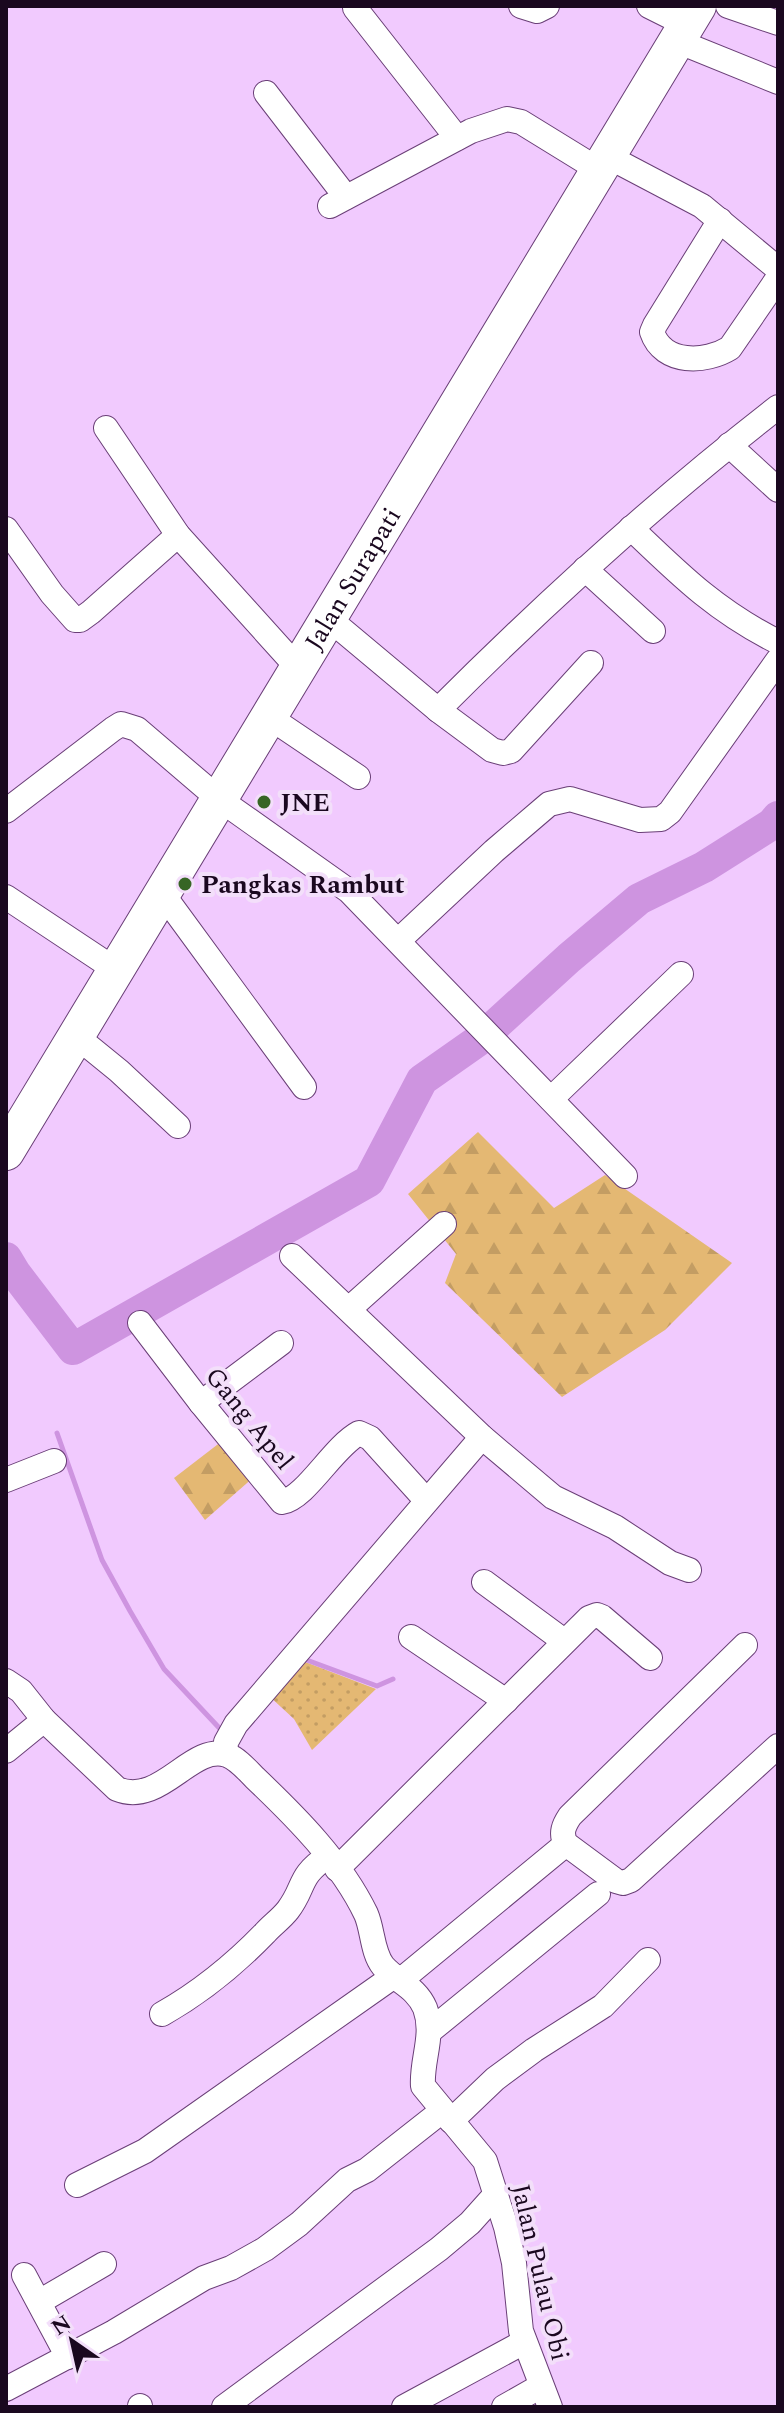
<svg xmlns="http://www.w3.org/2000/svg" width="784" height="2413" font-family="Spectral,serif">
<style>
.grass{fill:url(#grass-dots)}
.forest{fill:url(#forest-firs)}
.lines{fill:none;stroke-linecap:round;stroke-linejoin:round}
.stream{stroke:#ce94e0;stroke-width:5}
.river{stroke:#ce94e0;stroke-width:32}
.minor-casing{stroke:#6a3f77;stroke-width:26}
.highway-casing{stroke:#6a3f77;stroke-width:38}
.minor{stroke:#fff;stroke-width:24}
.highway{stroke:#fff;stroke-width:36}
.poi-dot{fill:#376525;stroke:#f3dffa;stroke-width:3}
.labels{text-anchor:middle;stroke-width:8;stroke-linejoin:round;paint-order:stroke}
.street-label{font-size:26px;fill:#1a081f;stroke:#f3dffa}
.poi-label{font-size:26px;font-weight:bold;fill:#1a081f;stroke:#f3dffa;text-anchor:start}
</style>
<defs>
<pattern id="grass-dots" width="8" height="8" patternUnits="userSpaceOnUse" patternTransform="scale(2)"><rect width="8" height="8" fill="#e4b873"/><path d="M2 2h.1M6 6h.1" fill="none" stroke="#c39d63" stroke-width="1.8" stroke-linecap="round"/></pattern>
<pattern id="forest-firs" width="22" height="20" patternUnits="userSpaceOnUse" patternTransform="scale(2)"><rect width="22" height="20" fill="#e4b873"/><path d="M5 1l3.5 6h-7zM16 11l3.5 6h-7z" fill="#c39d63"/></pattern>
</defs>
<rect width="100%" height="100%" fill="#f1cafe"/>
<polygon class="grass" points="300,1660 376,1689 312,1750 294,1719 268,1695"/>
<g class="forest">
<polygon points="478,1132 554,1208 605,1175 732,1263 665,1330 562,1397 445,1283 456,1254 408,1194"/>
<polygon points="226,1438 255,1476 205,1520 174,1478"/>
</g>
<g class="lines">
<g class="stream">
<polyline points="57,1433 102,1560 130,1611 164,1669 223,1732"/>
<polyline points="304,1659 377,1686 393,1679"/>
</g>
<polyline class="river" points="6,1258 15,1273 73,1349 369,1181 422,1080 479,1040 569,958 639,899 704,867 772,824 778,817"/>
<defs>
<g id="minor">
<polyline points="521,6 537,11 547,6"/>
<polyline points="649,6 687,25"/>
<polyline points="728,6 778,23"/>
<polyline points="355,8 457,138"/>
<polyline points="677,41 778,82"/>
<polyline points="266,93 346,197"/>
<polyline points="607,156 702,206 778,269"/>
<polyline points="330,206 471,131 507,119 521,122 599,170"/>
<path d="M720,220L655,325L652,332C663,365 706,363 730,348L778,278"/>
<polyline points="106,428 178,535 298,668"/>
<polyline points="729,445 778,490"/>
<path d="M631,528C680,575 716,611 778,642"/>
<polyline points="6,529 52,594 75,620 80,620 91,612 178,535"/>
<polyline points="585,569 653,631"/>
<polyline points="328,618 438,710 492,750 503,753 511,751 591,663"/>
<path d="M438,710C545,603 658,500 778,407"/>
<polyline points="269,717 358,777"/>
<polyline points="6,811 113,729 121,724 137,729 219,799 349,891 625,1176"/>
<polyline points="162,893 304,1087"/>
<polyline points="6,897 116,970"/>
<polyline points="399,940 494,851 549,804 570,799 640,820 661,819 670,812 778,660"/>
<polyline points="76,1036 119,1071 178,1126"/>
<polyline points="551,1099 681,974"/>
<polyline points="292,1256 482,1437 553,1497 615,1527 670,1563 689,1570"/>
<polyline points="349,1309 444,1224"/>
<path d="M140,1323L201,1403L282,1502C306,1498 333,1447 359,1433L370,1438L426,1500"/>
<polyline points="201,1403 281,1343"/>
<polyline points="6,1480 54,1461"/>
<polyline points="484,1582 564,1641"/>
<polyline points="411,1637 506,1701"/>
<path d="M745,1645L570,1816C564,1825 560,1833 566,1844L616,1881L623,1883L631,1880L778,1746"/>
<path d="M6,1681L21,1691L44,1720L117,1789C161,1807 191,1743 227,1755C238,1759 247,1770 255,1778C296,1817 341,1862 366,1914C373,1930 372,1952 383,1966C397,1982 416,1987 425,2008C435,2035 421,2060 423,2086L485,2161L506,2227L514,2263L521,2331L550,2407"/>
<polyline points="6,1751 44,1720"/>
<polyline points="225,1754 226,1742 236,1724 482,1437"/>
<polyline points="337,1869 589,1618 597,1615 602,1617 650,1658"/>
<polyline points="401,1980 566,1844"/>
<path d="M162,2014C201,1992 234,1965 265,1933C272,1925 281,1919 288,1910C306,1886 297,1877 328,1856"/>
<polyline points="430,2031 598,1894"/>
<polyline points="451,2121 495,2079 534,2050 603,2006 648,1960"/>
<polyline points="77,2185 145,2151 394,1976"/>
<polyline points="24,2275 68,2357"/>
<polyline points="39,2302 104,2264"/>
<polyline points="6,2389 114,2332 204,2278 231,2268 265,2249 299,2224 347,2180 367,2170 442,2111"/>
<polyline points="140,2406 140,2407"/>
<polyline points="224,2407 439,2249 470,2223 496,2194"/>
<polyline points="404,2407 524,2342"/>
<polyline points="504,2407 541,2386"/>
</g>
<g id="highway">
<path id="s1" d="M6,1152L698,6"/>
</g>
</defs>
<use href="#minor" class="minor-casing"/>
<use href="#highway" class="highway-casing"/>
<use href="#minor" class="minor"/>
<use href="#highway" class="highway"/>
</g>
<g class="poi-dot">
<circle cx="264" cy="802" r="8"/>
<circle cx="185" cy="884" r="8"/>
</g>
<g class="labels">
<g class="street-label">
<text dy="9" stroke="none"><textPath href="#s1" startOffset="670">Jalan Surapati</textPath></text>
<text transform="translate(250 1418) rotate(51)" y="9">Gang Apel</text>
<text transform="translate(541 2272) rotate(77)" y="9">Jalan Pulau Obi</text>
</g>
<g class="poi-label">
<text x="280" y="811">JNE</text>
<text x="201" y="893">Pangkas Rambut</text>
</g>
</g>
<rect width="784" height="2413" fill="none" stroke="#1a081f" stroke-width="16"/>
<g transform="translate(72 2341) rotate(326)" stroke="#f3dffa" stroke-width="6" paint-order="stroke">
<path d="M0-6L14 30L0 20L-14 30Z" fill="#1a081f"/>
<text y="-12" font-size="22" font-weight="bold" text-anchor="middle" fill="#1a081f">N</text>
</g>
</svg>
